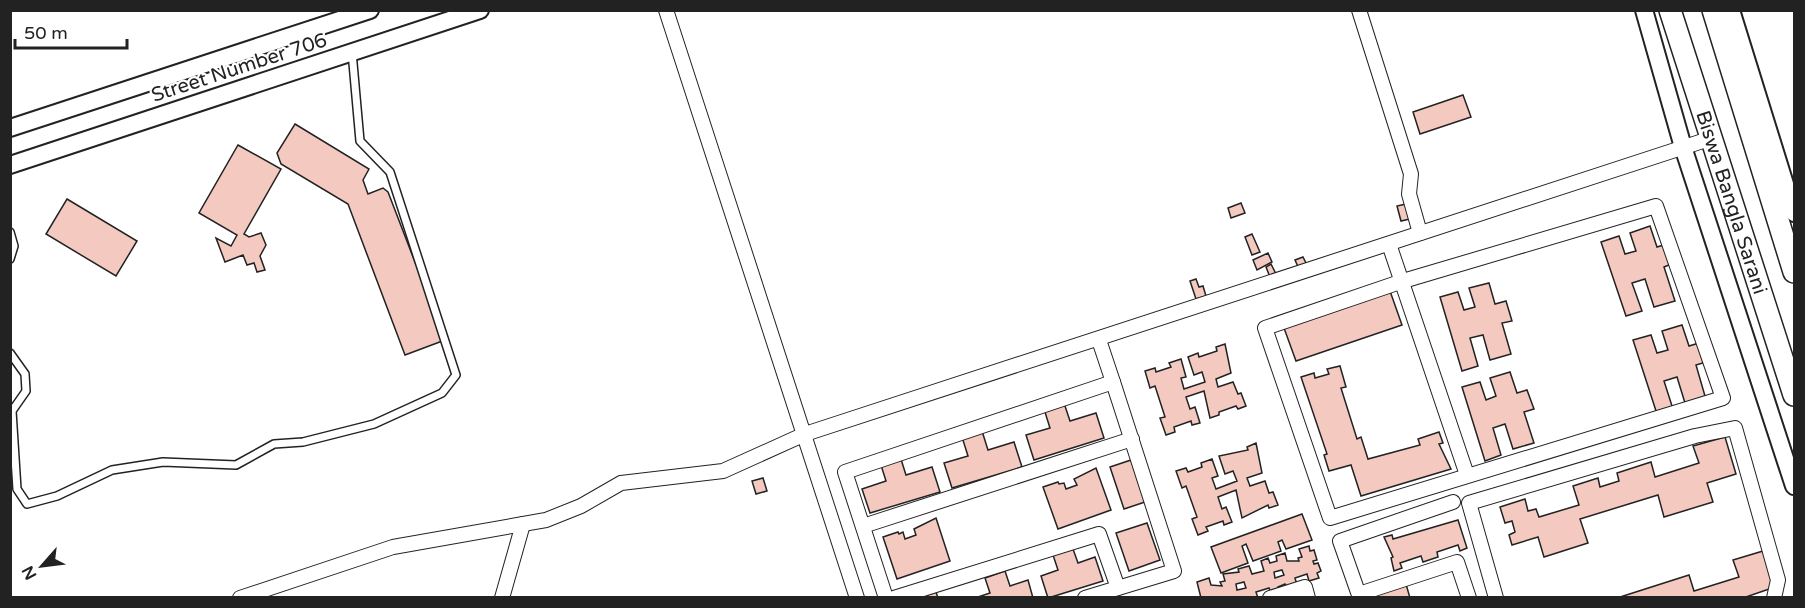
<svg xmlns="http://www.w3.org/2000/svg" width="1805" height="608" font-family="'Varela Round',sans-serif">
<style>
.building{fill:#f3c9c0;stroke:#222;stroke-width:1.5;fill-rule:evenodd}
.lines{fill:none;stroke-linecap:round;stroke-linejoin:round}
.service-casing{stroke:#222;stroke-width:10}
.minor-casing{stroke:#222;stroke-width:16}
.tertiary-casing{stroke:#222;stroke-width:20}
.primary-casing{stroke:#222;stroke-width:24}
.service{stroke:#fff;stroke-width:7}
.minor{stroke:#fff;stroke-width:14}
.tertiary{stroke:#fff;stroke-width:16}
.primary{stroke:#fff;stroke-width:21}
.labels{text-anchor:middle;stroke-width:4.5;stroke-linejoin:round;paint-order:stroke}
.street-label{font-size:20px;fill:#222;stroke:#fff}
</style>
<rect width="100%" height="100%" fill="#fff"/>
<g class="building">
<polygon points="1463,95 1471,117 1420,134 1413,112"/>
<polygon points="295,124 369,169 363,180 368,194 383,188 388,192 445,340 405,355 348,204 281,164 277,153"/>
<polygon points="238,145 281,169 244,234 249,237 261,233 266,245 260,256 265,270 257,272 254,263 247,265 243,255 225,262 216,238 231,246 237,235 199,213"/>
<polygon points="67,199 137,241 116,276 46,234"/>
<polygon points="1241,203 1245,213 1231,218 1228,208"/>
<polygon points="1406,204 1410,219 1401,221 1397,206"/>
<polygon points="1650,226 1657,247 1667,244 1674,263 1664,267 1675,301 1654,307 1645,279 1632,283 1642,311 1626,316 1601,242 1619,236 1625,254 1636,251 1630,233"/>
<polygon points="1252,234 1260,252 1252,255 1245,237"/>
<polygon points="1268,253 1272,262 1257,270 1253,260"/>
<polygon points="1303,257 1307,265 1299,269 1295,260"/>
<polygon points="1271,264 1276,274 1270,277 1266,267"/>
<polygon points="1196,279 1199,287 1203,286 1206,296 1196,299 1190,281"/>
<polygon points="1489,283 1495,304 1506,301 1512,321 1502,323 1511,354 1490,360 1483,335 1470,338 1478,366 1462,371 1440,297 1458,292 1464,310 1475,307 1469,288"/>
<polygon points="1390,291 1402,325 1296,361 1284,328"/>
<polygon points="1682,325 1689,346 1699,343 1706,362 1696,365 1705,396 1685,403 1677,377 1664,381 1673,409 1657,414 1633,340 1651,335 1657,353 1668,350 1662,331"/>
<polygon points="1225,344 1231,373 1216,379 1218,387 1233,382 1238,394 1241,393 1246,406 1238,409 1236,406 1219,412 1219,415 1210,418 1204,391 1186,397 1190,409 1195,407 1200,423 1192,425 1191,421 1174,427 1175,432 1166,435 1160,418 1165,417 1155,386 1150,388 1145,371 1155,368 1156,372 1171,367 1169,363 1181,359 1186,377 1181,378 1184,389 1205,382 1202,372 1194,375 1188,357 1198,353 1199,357 1217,351 1216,347"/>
<polygon points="1340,366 1346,387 1341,388 1357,439 1361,437 1368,459 1420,445 1418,439 1439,432 1443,443 1439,444 1451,469 1361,496 1351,465 1329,471 1324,455 1327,454 1301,377 1314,373 1315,378 1329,374 1327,369"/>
<polygon points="1510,372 1517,393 1527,390 1534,409 1524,412 1534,443 1513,449 1505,424 1493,428 1501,455 1485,461 1462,387 1480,382 1486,400 1496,396 1490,378"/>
<polygon points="1064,403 1070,421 1096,413 1104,438 1034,460 1026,435 1050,428 1044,409"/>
<polygon points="982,431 988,450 1014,442 1022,467 952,488 944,463 968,456 962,437"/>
<polygon points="1725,437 1736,474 1707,483 1713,502 1664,517 1658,495 1580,519 1588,543 1544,557 1538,537 1512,545 1509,535 1515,532 1512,521 1505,523 1500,507 1525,499 1528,511 1536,509 1539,517 1579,505 1573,486 1598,478 1600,487 1619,481 1617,473 1651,462 1655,477 1699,463 1693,446"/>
<polygon points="1256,443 1262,473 1247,478 1250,486 1265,481 1269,493 1273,492 1278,505 1269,508 1268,505 1242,518 1236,490 1218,497 1222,509 1226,507 1232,522 1224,525 1223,521 1206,527 1208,531 1198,535 1192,519 1197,517 1186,486 1182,488 1176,471 1186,468 1188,472 1202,467 1201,463 1212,459 1218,476 1212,478 1216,489 1237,481 1233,471 1225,474 1219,456 1248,450 1247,447"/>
<polygon points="900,456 906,475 932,467 940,492 870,513 862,489 886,481 880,462"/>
<polygon points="1131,460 1145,502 1124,509 1110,467"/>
<polygon points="1096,468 1111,510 1058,529 1043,487 1058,482 1059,484 1064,483 1066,489 1077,485 1074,479"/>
<polygon points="763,478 767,491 756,494 752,481"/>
<polygon points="1302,514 1312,540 1286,549 1282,540 1278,542 1281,551 1253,561 1246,544 1242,546 1248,563 1221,573 1211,547"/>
<polygon points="936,518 950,561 897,579 883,537 898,532 899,534 903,532 905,539 916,535 914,529"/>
<polygon points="1458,520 1467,548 1460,551 1458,545 1437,552 1438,557 1423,562 1421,556 1400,563 1402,568 1394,571 1391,558 1393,557 1384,537 1392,535 1393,539"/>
<polygon points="1147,523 1160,560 1129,571 1116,533"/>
<path d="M1309,546L1310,551L1314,550L1317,560L1313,561L1314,564L1318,563L1321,571L1317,573L1319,578L1309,581L1307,574L1295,578L1297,585L1287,588L1285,584L1278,587L1279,591L1271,593L1269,588L1256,592L1258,598H1201L1197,582L1209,578L1211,585L1222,586L1220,582L1225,581L1223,574L1239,572L1238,569L1249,566L1252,574L1264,571L1261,561L1268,558L1270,563L1277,561L1276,556L1285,553L1287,561H1299L1298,558L1302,557L1299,549ZM1282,570L1284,575L1275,578L1274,572ZM1244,582L1246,588L1237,590L1236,584Z"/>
<polygon points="1073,549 1078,563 1095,557 1103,581 1048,598 1041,576 1058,570 1053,555"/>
<polygon points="1763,551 1775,587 1743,598 1617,598 1689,575 1694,591 1739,577 1733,560"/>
<polygon points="1005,571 1010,586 1028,580 1033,598 975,598 990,593 985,578"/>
<polygon points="1406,584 1410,598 1373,598 1372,595"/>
<polygon points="936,592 938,598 919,598"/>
</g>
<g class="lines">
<defs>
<g id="service">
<polyline points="10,232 14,246 10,259"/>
<polyline points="10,353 25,374 26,391 12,411 17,489 27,504 57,496 112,470 163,462 236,465 274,444 303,442 374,424 442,393 456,375 390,172 360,141 352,52"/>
</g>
<g id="minor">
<polyline points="666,10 857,598"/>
<polyline points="1359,10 1411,174 1409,194 1420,233"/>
<polygon points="1656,206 1723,398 1330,518 1265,328 1403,281"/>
<polyline points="1389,244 1467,475"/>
<polyline points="1099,340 1113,382"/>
<polyline points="863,526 1132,439"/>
<polyline points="1359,594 1457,562 1469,598"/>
<polyline points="240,598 393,547 546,520 581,506 621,483 723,471 805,434 1712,138"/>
<polyline points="502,598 523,524"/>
<polyline points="886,598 845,472 1113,382 1174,571 1085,598"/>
<polyline points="894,598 1099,534 1118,588"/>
<polyline points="1270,598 1305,587 1308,598"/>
<polyline points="1360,598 1340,541 1453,502"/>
<polyline points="1496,598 1469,503 1695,436 1735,428 1778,580 1774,598"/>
</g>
<g id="tertiary">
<polyline points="1644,10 1683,147 1794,486"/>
<polyline points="1731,10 1794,213"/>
<polyline points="10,128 370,10"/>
<polyline points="10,165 480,10"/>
</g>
<g id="primary">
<path id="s1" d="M1670,10L1794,395"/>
<polyline points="1713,10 1794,272"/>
</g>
</defs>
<use href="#service" class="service-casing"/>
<use href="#minor" class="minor-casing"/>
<use href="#tertiary" class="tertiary-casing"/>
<use href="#primary" class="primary-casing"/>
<use href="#service" class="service"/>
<use href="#minor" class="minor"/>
<use href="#tertiary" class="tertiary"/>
<use href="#primary" class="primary"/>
</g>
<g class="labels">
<g class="street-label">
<text transform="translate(239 67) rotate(-18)" y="7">Street Number 706</text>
<text dy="7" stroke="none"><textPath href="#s1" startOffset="202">Biswa Bangla Sarani</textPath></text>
</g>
</g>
<rect width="1805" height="608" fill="none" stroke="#222222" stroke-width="24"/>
<g transform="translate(42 566) rotate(242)" stroke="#ffffff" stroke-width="4.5" paint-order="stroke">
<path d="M0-4.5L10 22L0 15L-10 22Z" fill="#222222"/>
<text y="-9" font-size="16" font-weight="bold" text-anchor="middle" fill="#222222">N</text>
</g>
<path d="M15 39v9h112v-9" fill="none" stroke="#222222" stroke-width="3"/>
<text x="24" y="39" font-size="18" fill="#222222" stroke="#ffffff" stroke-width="4.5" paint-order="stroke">50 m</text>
</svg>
